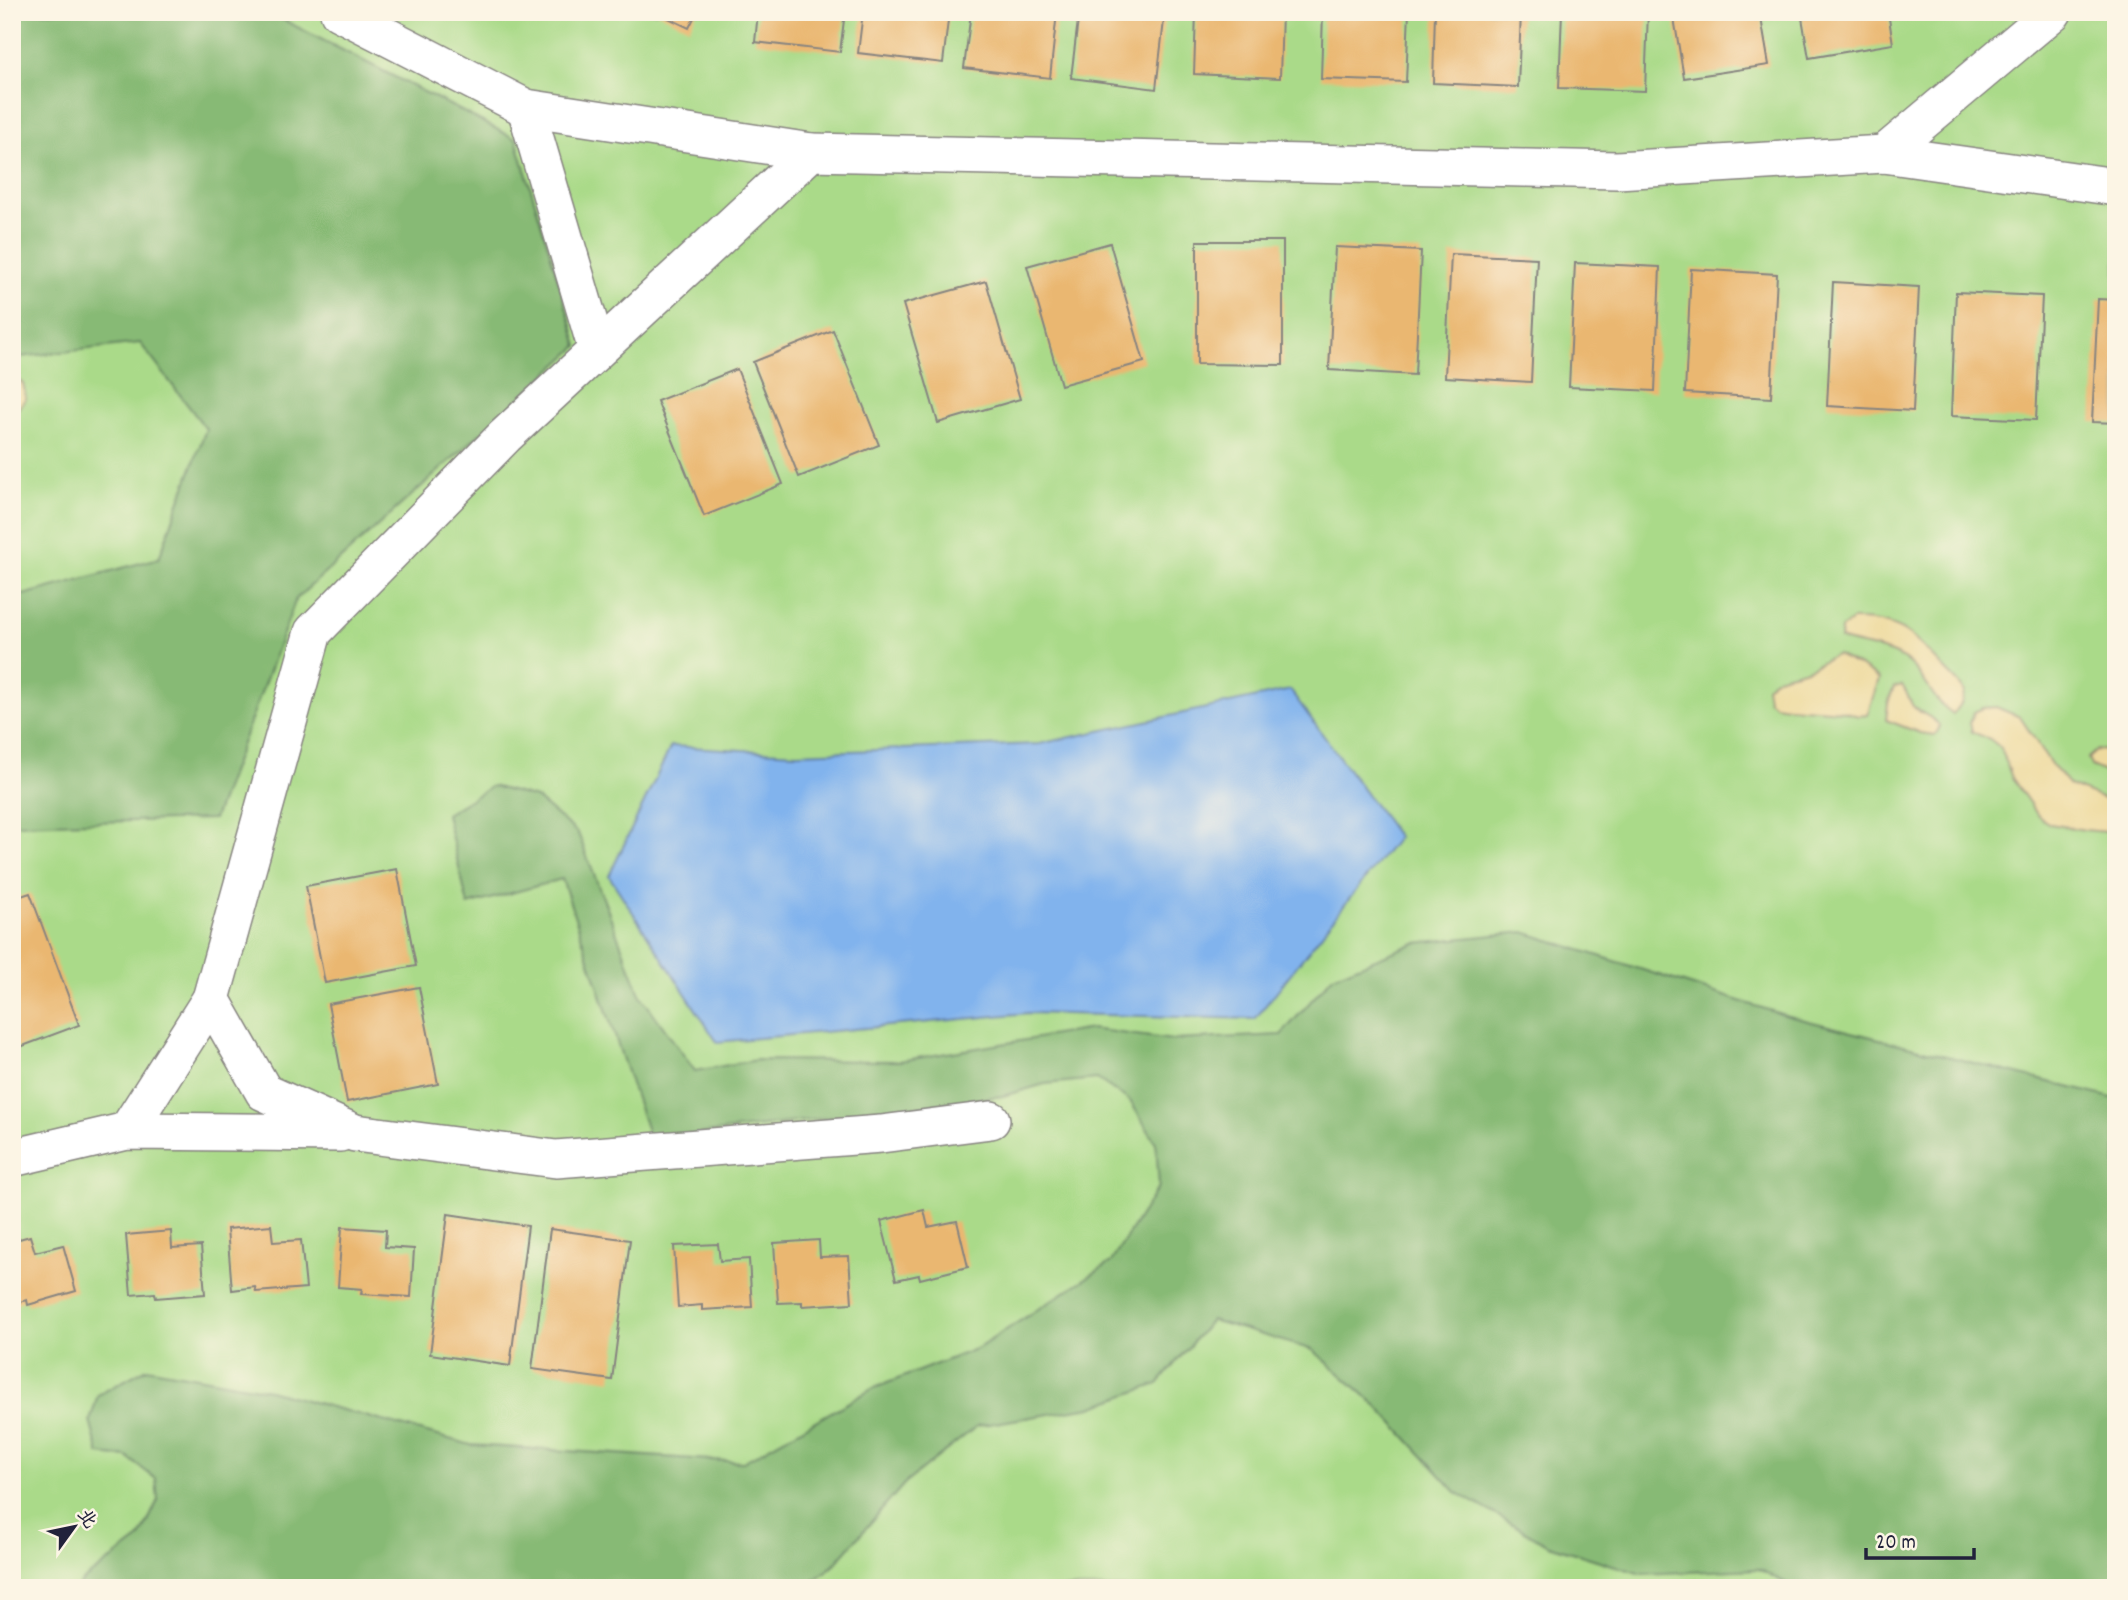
<svg xmlns="http://www.w3.org/2000/svg" width="2128" height="1600" font-family="Dekko,'LXGW WenKai TC',sans-serif">
<style>
.green{fill:#aada89;stroke:#667e62;stroke-width:2}
.forest{fill:#87ba75;stroke:#546e58;stroke-width:2}
.sand{fill:#eeda9e;stroke:#887e6c;stroke-width:2}
.water{fill:#81b3ed;stroke:#526a94;stroke-width:2}
.building{fill:#eab771}
.lines{fill:none;stroke-linecap:round;stroke-linejoin:round}
.minor-casing{stroke:#878480;stroke-width:40}
.minor{stroke:#fff;stroke-width:37}
</style>
<rect width="100%" height="100%" fill="#fcf5e5"/>
<filter id="ink" filterUnits="userSpaceOnUse"><feTurbulence type="fractalNoise" baseFrequency=".0143" numOctaves="2"/><feDisplacementMap in="SourceGraphic" scale="14" xChannelSelector="R" yChannelSelector="G"/><feConvolveMatrix kernelMatrix="1 2 1 2 8 2 1 2 1" color-interpolation-filters="sRGB"/></filter>
<filter id="wash" filterUnits="userSpaceOnUse"><feTurbulence type="fractalNoise" baseFrequency=".00686" numOctaves="4" result="noise"/><feDisplacementMap in="SourceGraphic" scale="28" xChannelSelector="R" yChannelSelector="G"/><feGaussianBlur stdDeviation="1.57" result="paint"/><feColorMatrix in="noise" values="0 0 0 0 0 0 0 0 0 0 0 0 0 0 0 0 0 1.4 0 .05"/><feComposite in="paint" operator="in"/></filter>
<g filter="url(#wash)">
<rect width="100%" height="100%" fill="#ece5c5"/>
<rect class="green" x="12" y="12" width="2104" height="1576"/>
<g class="forest">
<polygon points="12,12 268,12 516,139 578,346 296,599 214,819 12,824 12,598 159,558 206,429 140,343 12,358"/>
<polygon points="492,786 536,798 578,833 641,996 695,1071 756,1060 899,1061 1091,1029 1173,1040 1281,1035 1333,976 1415,943 1524,932 1781,1014 2116,1099 2116,1588 1795,1588 1759,1569 1641,1574 1549,1545 1456,1492 1379,1408 1313,1350 1211,1320 1158,1384 1091,1407 977,1426 904,1484 834,1565 804,1588 77,1588 81,1582 140,1538 158,1500 156,1479 127,1457 99,1454 90,1421 98,1395 147,1368 269,1390 471,1445 743,1462 872,1389 978,1348 1111,1262 1159,1186 1156,1143 1130,1101 1097,1079 1045,1084 1003,1096 650,1140 562,879 468,905 446,814"/>
</g>
<g class="sand">
<polygon points="12,378 23,383 26,398 16,411 12,412"/>
<path d="M1852,620C1896,619 1909,632 1938,662C1947,672 1957,680 1965,691L1961,704L1953,714C1930,698 1929,682 1911,665C1894,648 1861,647 1840,639L1841,629Z"/>
<path d="M1837,655L1860,666L1879,679L1867,715L1858,716L1843,711L1788,707L1775,705L1768,700L1766,687C1780,671 1788,676 1806,669C1818,665 1825,658 1837,655Z"/>
<path d="M1902,685C1907,692 1909,700 1913,706C1921,715 1934,716 1940,727L1935,735L1920,733L1886,720L1888,703L1894,687Z"/>
<polygon points="1996,707 2020,717 2051,764 2069,785 2109,801 2116,811 2116,824 2114,827 2106,832 2085,830 2050,824 2039,817 2012,778 2001,748 1990,739 1972,732 1970,723 1974,712 1983,708"/>
<polygon points="2097,750 2116,751 2116,777 2091,766 2088,758"/>
</g>
<polygon class="water" points="1290,690 1398,837 1255,1019 1028,1013 717,1042 609,876 671,746 797,753 1039,744"/>
<g id="blocks">
<g class="building">
<polygon points="656,12 697,12 689,28"/>
<polygon points="758,12 845,12 840,52 755,42"/>
<polygon points="863,12 949,12 943,63 858,53"/>
<polygon points="971,12 1057,12 1050,78 964,68"/>
<polygon points="1079,12 1165,12 1156,89 1071,78"/>
<polygon points="1196,12 1282,12 1280,78 1194,74"/>
<polygon points="1323,12 1409,12 1406,82 1321,79"/>
<polygon points="1435,12 1521,12 1518,87 1433,83"/>
<polygon points="1562,12 1648,12 1645,91 1559,88"/>
<polygon points="1673,12 1760,12 1769,65 1684,78"/>
<polygon points="1801,12 1888,12 1893,44 1809,58"/>
<polygon points="1197,241 1283,241 1283,365 1197,364"/>
<polygon points="1110,243 1144,362 1061,385 1027,266"/>
<polygon points="1335,247 1421,251 1415,375 1329,370"/>
<polygon points="1451,254 1537,258 1531,382 1445,377"/>
<polygon points="1575,263 1660,267 1655,391 1569,387"/>
<polygon points="1691,269 1777,274 1771,398 1685,393"/>
<polygon points="986,281 1020,399 938,423 903,304"/>
<polygon points="1833,282 1919,287 1913,411 1827,406"/>
<polygon points="1956,292 2042,296 2036,420 1951,416"/>
<polygon points="2098,299 2116,300 2116,423 2092,422"/>
<polygon points="833,330 879,445 799,477 753,362"/>
<polygon points="737,369 783,484 704,516 657,401"/>
<polygon points="397,869 416,966 325,983 306,886"/>
<polygon points="30,893 79,1025 12,1050 12,899"/>
<polygon points="419,987 438,1084 347,1102 328,1004"/>
<polygon points="924,1210 928,1227 957,1221 968,1267 920,1279 919,1275 896,1280 881,1221"/>
<polygon points="448,1214 528,1226 510,1366 430,1354"/>
<polygon points="271,1225 273,1242 301,1240 306,1288 256,1292 255,1287 232,1290 227,1229"/>
<polygon points="342,1227 386,1230 385,1247 414,1249 411,1297 361,1294 362,1289 338,1287"/>
<polygon points="550,1229 630,1240 612,1380 532,1369"/>
<polygon points="171,1231 172,1248 201,1246 205,1294 156,1298 155,1293 131,1295 126,1235"/>
<polygon points="30,1236 35,1252 63,1245 76,1291 28,1305 27,1300 12,1304 12,1241"/>
<polygon points="819,1240 820,1257 849,1256 852,1303 802,1306 802,1302 778,1303 774,1243"/>
<polygon points="718,1244 720,1261 749,1259 752,1307 702,1310 702,1305 678,1307 674,1246"/>
</g>
</g>
</g>
<g filter="url(#ink)">
<use href="#blocks" fill-opacity="0" stroke="#878480" stroke-width="2"/>
<g class="lines">
<defs>
<g id="minor">
<polyline points="339,12 526,108 811,152"/>
<polyline points="526,108 597,350"/>
<polyline points="1884,154 2053,12"/>
<polyline points="991,1120 881,1134 556,1159 355,1133 264,1092 211,999 313,632 505,436 811,152 1617,170 1884,154 2116,187"/>
<polyline points="127,1131 211,999"/>
<polyline points="12,1158 127,1131 340,1133"/>
</g>
</defs>
<use href="#minor" class="minor-casing"/>
<use href="#minor" class="minor"/>
</g>
</g>
<rect width="2128" height="1600" fill="none" stroke="#fcf5e5" stroke-width="42"/>
<g transform="translate(74 1527) rotate(57)" stroke="#fcf5e5" stroke-width="5" paint-order="stroke">
<path d="M0-5L12 26L0 18L-12 26Z" fill="#22223b"/>
<text y="-10" font-size="19" font-weight="bold" text-anchor="middle" fill="#22223b">北</text>
</g>
<path d="M1866 1548v10h108v-10" fill="none" stroke="#22223b" stroke-width="3.5"/>
<text x="1876" y="1548" font-size="21" fill="#22223b" stroke="#fcf5e5" stroke-width="5" paint-order="stroke">20 m</text>
</svg>
